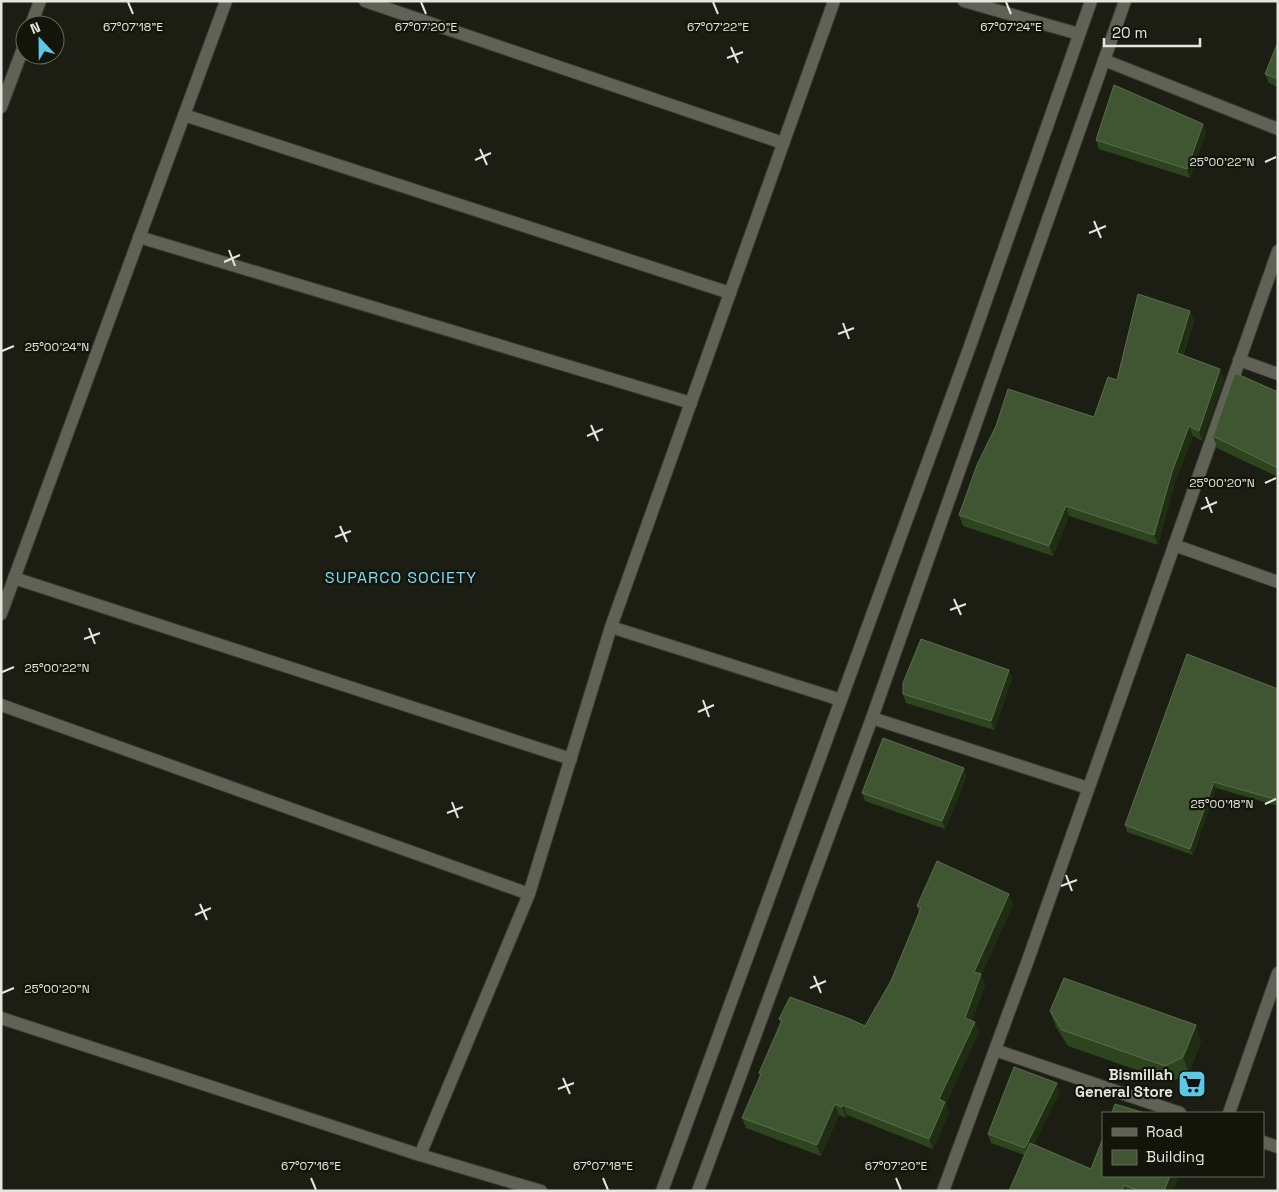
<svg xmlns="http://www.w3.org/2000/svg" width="1279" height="1192" font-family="'Space Grotesk',sans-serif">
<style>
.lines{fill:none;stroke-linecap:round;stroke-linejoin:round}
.minor-casing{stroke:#383933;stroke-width:14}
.minor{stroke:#606255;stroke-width:12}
.wall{fill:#2c451e}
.shaded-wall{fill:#1d2e11}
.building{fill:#405632;stroke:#5a6d4d}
.ticks{fill:none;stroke:#e5e6df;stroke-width:2}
.labels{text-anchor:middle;stroke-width:4.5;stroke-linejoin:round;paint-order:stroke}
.poi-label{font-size:15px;font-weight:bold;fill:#e5e6df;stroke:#13150a;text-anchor:end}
.neighbourhood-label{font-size:16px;letter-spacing:1px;fill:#7cddfa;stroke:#13150a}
.ticks-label{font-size:12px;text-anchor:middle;fill:#e5e6df;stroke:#13150a;stroke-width:4.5;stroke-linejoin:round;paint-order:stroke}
</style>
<rect width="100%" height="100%" fill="#1c1e13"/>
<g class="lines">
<defs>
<g id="minor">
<polyline points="365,1 783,143"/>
<polyline points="964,1 1079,34"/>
<polyline points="31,25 40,1"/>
<polyline points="1104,60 1278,129"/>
<polyline points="1,107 25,43"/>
<polyline points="184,115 730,293"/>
<polyline points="139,237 691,403"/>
<polyline points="1239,360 1278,374"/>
<polyline points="1174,545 1278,582"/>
<polyline points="14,578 571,759"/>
<polyline points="1,614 226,1"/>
<polyline points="611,627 841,700"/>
<polyline points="1,705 529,894"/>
<polyline points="872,718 1088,788"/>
<polyline points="1,1018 420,1155 541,1191"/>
<polyline points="995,1050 1180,1113"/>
<polyline points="1229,1113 1278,973"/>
<polyline points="1263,1142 1278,1147"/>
<polyline points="420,1155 529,894 611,627 834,1"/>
<polyline points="662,1191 970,346 1091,1"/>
<polyline points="698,1191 872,718 1125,1"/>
<polyline points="943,1191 1028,960 1278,251"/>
</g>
</defs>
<use href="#minor" class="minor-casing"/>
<use href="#minor" class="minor"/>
</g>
<g class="wall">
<polygon points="1278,42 1278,87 1269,83 1265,74"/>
<polygon points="1203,124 1206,133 1190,178 1099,149 1096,140"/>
<polygon points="1190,311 1194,321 1183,356 1224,379 1202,441 1193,436 1175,482 1158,545 1069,516 1053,556 963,526 959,515 1094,417"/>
<polygon points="1278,392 1278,477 1217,448 1213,436"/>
<polygon points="1009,670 1012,679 994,730 906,703 903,694"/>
<polygon points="1278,689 1278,806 1216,788 1193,855 1127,832 1125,825"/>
<polygon points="967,776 945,829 865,801 862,793"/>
<polygon points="1009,894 1013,905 981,975 985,985 972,1021 979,1032 946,1103 949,1113 933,1149 847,1115 846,1118 839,1115 821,1156 746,1128 742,1118 760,1077 759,1073 781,1023 779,1019 865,1026 891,981 919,913 917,906"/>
<polygon points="1050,1011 1201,1041 1189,1073 1171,1082 1068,1046 1056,1027"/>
<polygon points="1057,1083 1060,1091 1034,1144 1103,1176 1179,1176 1173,1191 1009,1191 1024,1155 991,1143 988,1134"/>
</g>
<g class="shaded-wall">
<polygon points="1203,124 1206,133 1190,178 1187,169"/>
<polygon points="1190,311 1194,321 1180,363 1177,353"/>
<polygon points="1220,369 1224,379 1202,441 1199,431"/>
<polygon points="1189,426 1193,436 1175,482 1158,545 1154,535 1172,472"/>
<polygon points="1066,506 1069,516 1053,556 1049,546"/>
<polygon points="1009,670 1012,679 994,730 991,721"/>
<polygon points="964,768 967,776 945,829 942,821"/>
<polygon points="1214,782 1216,788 1193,855 1190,849"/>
<polygon points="1009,894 1013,905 981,975 985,985 969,1029 965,1018 974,972"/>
<polygon points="975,1022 979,1032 946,1103 949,1113 933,1149 929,1139 939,1099"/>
<polygon points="1196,1025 1201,1041 1189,1073 1183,1057"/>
<polygon points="1057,1083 1060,1091 1028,1156 1025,1148"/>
<polygon points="835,1104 839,1115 821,1156 817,1145"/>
<polygon points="843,1105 847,1115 846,1118 842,1107"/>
<polygon points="1170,1176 1179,1176 1173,1191 1164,1191"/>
<polygon points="1124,1185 1126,1191 1122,1191"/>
</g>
<g class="building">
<polygon points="1278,42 1278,79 1265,74"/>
<polygon points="1114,85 1203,124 1187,169 1096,140"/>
<polygon points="1138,294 1190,311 1177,353 1220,369 1199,431 1189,426 1172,472 1154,535 1066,506 1049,546 959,515 977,465 996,426 1008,389 1094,417 1108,377 1117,380"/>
<polygon points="1235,373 1278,392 1278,468 1213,436"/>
<polygon points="921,639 1009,670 991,721 903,694 903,683"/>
<polygon points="1187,654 1278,689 1278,800 1214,782 1190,849 1125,825"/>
<polygon points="883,738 964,768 942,821 862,793"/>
<polygon points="937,861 1009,894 974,972 981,974 965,1018 975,1022 939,1099 945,1102 929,1139 843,1105 842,1107 835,1104 817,1145 742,1118 761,1074 759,1073 782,1020 779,1019 790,997 850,1019 865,1026 891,981 921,908 917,906"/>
<polygon points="1064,978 1196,1025 1183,1057 1165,1066 1062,1030 1050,1011"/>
<polygon points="1014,1067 1057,1083 1025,1148 988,1134"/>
<polygon points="1115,1104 1145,1113 1112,1113"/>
<polygon points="1103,1138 1103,1176 1170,1176 1164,1191 1140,1191 1124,1185 1122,1191 1009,1191 1030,1143 1091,1169"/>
</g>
<path class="ticks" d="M128,2L133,14M421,2L426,14M713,2L718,14M1006,2L1011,14M731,47L738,63M727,58L743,52M480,149L487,165M475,160L491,153M1265,162L1276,157M1094,221L1101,238M1089,233L1106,226M229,250L235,266M224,262L240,255M843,323L849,339M838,334L854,328M2,351L14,346M591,425L598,441M587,436L603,429M1265,483L1276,478M1206,497L1212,513M1201,509L1217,502M340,526L347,542M335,537L351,531M954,599L961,615M950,610L966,604M89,628L95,644M84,639L100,633M2,672L14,667M703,700L709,717M698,712L714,705M452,802L458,818M1265,804L1276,799M447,813L463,807M1066,875L1072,891M1061,886L1077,880M200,904L207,920M195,915L211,908M814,976L821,993M810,988L826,981M2,993L14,988M563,1078L570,1094M558,1089L574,1083M311,1178L316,1190M603,1178L608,1190M896,1178L901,1190"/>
<defs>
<symbol id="supermarket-square" viewBox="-11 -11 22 22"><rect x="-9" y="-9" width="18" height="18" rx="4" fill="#5ac8e6" stroke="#13150a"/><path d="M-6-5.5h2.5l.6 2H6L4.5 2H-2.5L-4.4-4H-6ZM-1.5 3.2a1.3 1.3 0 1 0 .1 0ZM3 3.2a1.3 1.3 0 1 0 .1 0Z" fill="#111"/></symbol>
</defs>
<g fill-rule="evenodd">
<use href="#supermarket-square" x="1176" y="1068" width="32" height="32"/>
</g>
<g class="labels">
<g class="poi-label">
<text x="1173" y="1080">Bismillah<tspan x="1173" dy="17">General Store</tspan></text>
</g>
<g class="neighbourhood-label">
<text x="401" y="583">SUPARCO SOCIETY</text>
</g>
</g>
<g class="ticks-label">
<text x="133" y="31">67°07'18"E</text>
<text x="426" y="31">67°07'20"E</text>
<text x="718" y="31">67°07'22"E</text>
<text x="1011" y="31">67°07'24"E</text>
<text x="1222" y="166">25°00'22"N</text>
<text x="57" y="351">25°00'24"N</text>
<text x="1222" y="487">25°00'20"N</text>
<text x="57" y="672">25°00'22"N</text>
<text x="1222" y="808">25°00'18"N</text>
<text x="57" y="993">25°00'20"N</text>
<text x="311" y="1170">67°07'16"E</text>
<text x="603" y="1170">67°07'18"E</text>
<text x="896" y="1170">67°07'20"E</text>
</g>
<rect width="1279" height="1192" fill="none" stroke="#e5e6df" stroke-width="5"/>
<rect x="1102" y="1112" width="162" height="65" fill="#13150a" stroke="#67695f"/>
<rect x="1112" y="1128" width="25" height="8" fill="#606255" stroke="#67695f"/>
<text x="1146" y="1137" font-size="15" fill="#e5e6df">Road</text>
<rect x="1112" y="1150" width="25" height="15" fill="#405632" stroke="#67695f"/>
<text x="1146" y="1162" font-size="15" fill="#e5e6df">Building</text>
<g transform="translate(40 40) rotate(338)"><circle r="24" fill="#13150a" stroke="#67695f"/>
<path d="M0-4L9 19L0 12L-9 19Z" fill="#5ac8e6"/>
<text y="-8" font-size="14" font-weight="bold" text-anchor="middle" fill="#e5e6df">N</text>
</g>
<path d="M1104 38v8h96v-8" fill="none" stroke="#e5e6df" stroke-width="2.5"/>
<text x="1112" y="38" font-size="15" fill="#e5e6df" stroke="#13150a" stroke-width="4" paint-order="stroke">20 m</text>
</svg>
